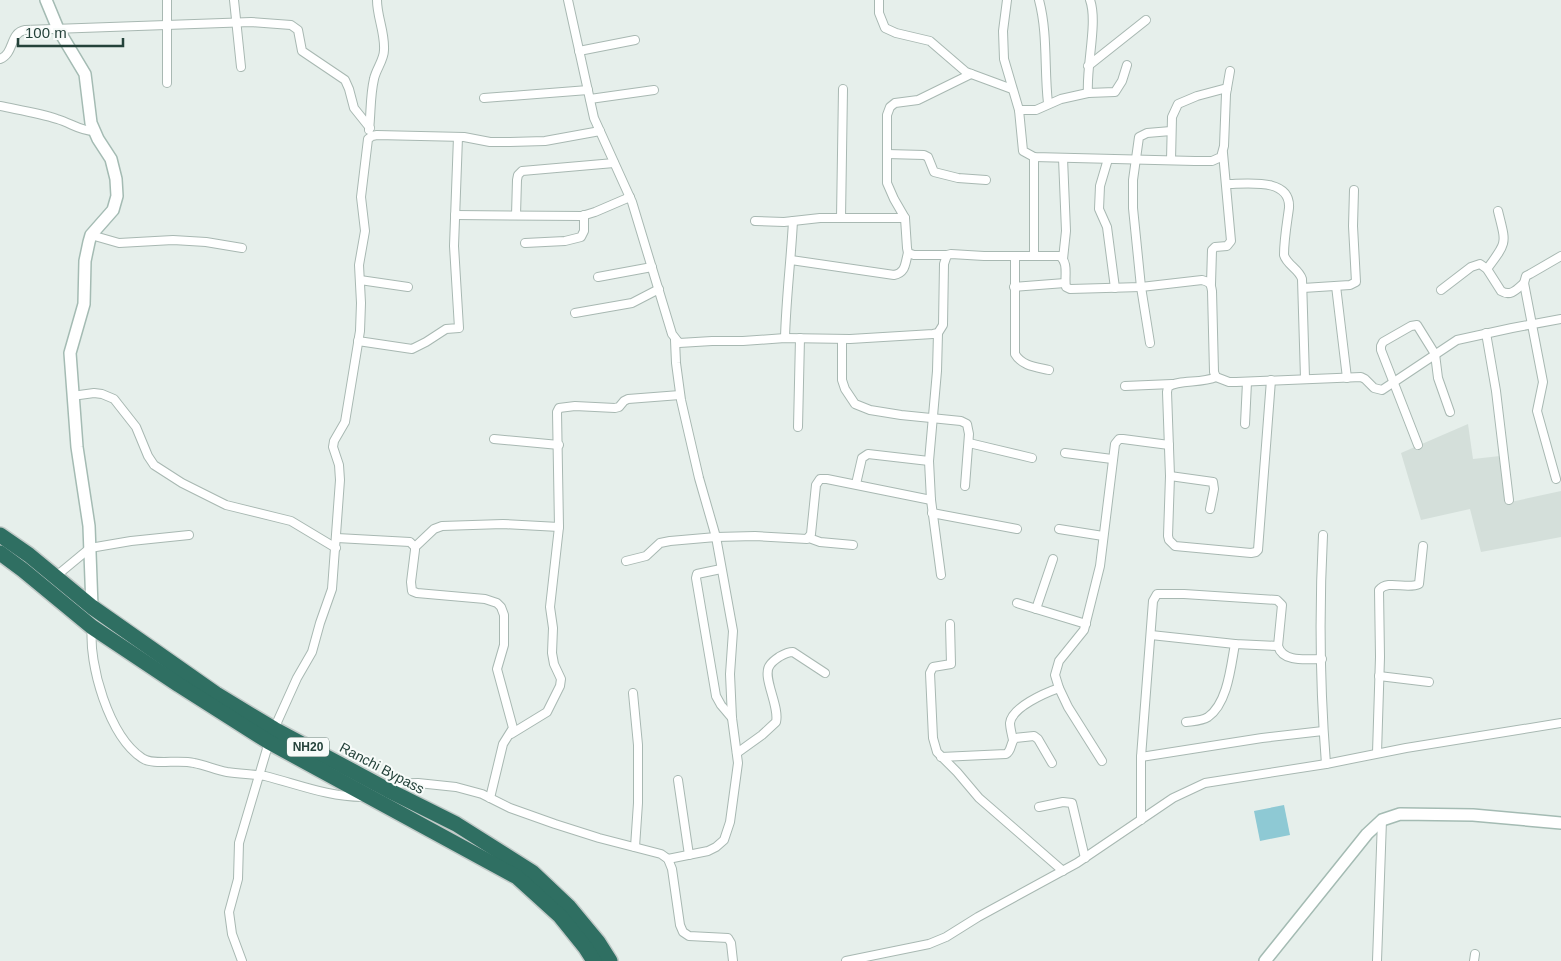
<svg xmlns="http://www.w3.org/2000/svg" width="1561" height="961" font-family="Helvetica,sans-serif">
<style>
.built{fill:#d4dfda}
.water{fill:#8ec9d4}
.lines{fill:none;stroke-linecap:round;stroke-linejoin:round}
.street-casing{stroke:#a8b8b2;stroke-width:10}
.secondary-casing{stroke:#a4bbb3;stroke-width:14}
.highway-casing{stroke:#c2cac8;stroke-width:18}
.street{stroke:#fff;stroke-width:8}
.secondary{stroke:#fff;stroke-width:11}
.highway{stroke:#2f6f62;stroke-width:15}
.labels{text-anchor:middle;stroke-width:4;stroke-linejoin:round;paint-order:stroke}
.shield{fill:#f7fbf9;stroke:#637a73;stroke-width:1}
.shield-label{font-size:12px;font-weight:bold;fill:#24423a}
.street-label{font-size:14px;fill:#24423a;stroke:#f7fbf9}
</style>
<rect width="100%" height="100%" fill="#e6efeb"/>
<polygon class="built" points="1468,424 1473,459 1500,456 1506,503 1561,491 1561,537 1481,552 1470,509 1421,520 1401,453"/>
<polygon class="water" points="1284,805 1290,835 1260,841 1254,811"/>
<g class="lines">
<defs>
<g id="street">
<polyline points="167,0 167,83"/>
<polyline points="234,0 241,67"/>
<path d="M568,0L594,118L632,202L672,334L679,343L712,341H743L785,338L850,339L933,334L938,333L943,325L944,264L947,255L951,254L984,256H1060C1069,263 1064,277 1066,287L1070,289L1141,287L1202,280C1210,282 1211,284 1212,291L1214,372L1216,377L1229,382H1236L1361,377L1365,379L1374,388L1382,390L1457,340L1512,328L1561,319"/>
<polyline points="879,0 879,13 885,28 896,33 930,41 966,72 1012,89"/>
<polyline points="1007,0 1003,31 1004,59 1019,110 1023,151 1034,157 1195,161 1212,161 1221,157 1224,146 1226,94 1230,71"/>
<path d="M1039,0C1048,34 1044,69 1048,103"/>
<polyline points="579,51 635,40"/>
<path d="M0,59C15,53 9,33 25,30L251,22L291,25L298,30L302,51L345,80L349,89L354,108L370,128"/>
<polyline points="1088,66 1146,20"/>
<path d="M1088,93C1086,66 1098,22 1090,0"/>
<polyline points="484,98 588,90"/>
<polyline points="590,99 654,90"/>
<path d="M0,106C19,110 39,113 57,119C71,123 80,131 94,131"/>
<polyline points="1019,110 1036,110 1061,99 1088,93 1115,92 1122,81 1127,65"/>
<path d="M369,130C371,113 370,96 374,79C376,69 384,60 384,50C385,32 377,17 377,0"/>
<polyline points="887,154 924,155 928,157 934,172 958,178 986,180"/>
<polyline points="1034,157 1034,255"/>
<polyline points="1063,158 1066,231 1063,259"/>
<polyline points="1108,159 1100,186 1099,209 1107,227 1115,288"/>
<polyline points="1171,160 1172,117 1178,104 1197,96 1227,88"/>
<path d="M1226,184C1246,184 1291,177 1289,208C1287,223 1284,239 1284,255C1287,265 1299,269 1302,279L1305,378"/>
<polyline points="455,215 582,216 595,212 630,197"/>
<polyline points="516,215 517,180 518,175 522,171 614,163"/>
<polyline points="841,218 843,89"/>
<polyline points="755,221 784,222 820,218 905,218"/>
<polyline points="91,235 119,243 173,240 206,242 242,248"/>
<polyline points="525,243 565,241 581,237 584,231 584,215"/>
<polyline points="947,255 914,255 908,253 907,248 905,218 894,199 887,183 887,115 890,107 895,103 918,100 971,74"/>
<path d="M1015,256V354C1022,366 1036,367 1049,370"/>
<path d="M791,260L894,275C906,273 905,263 908,253"/>
<path d="M1487,269C1508,241 1506,244 1498,211"/>
<polyline points="598,277 652,267"/>
<polyline points="360,280 408,287"/>
<polyline points="1211,284 1212,250 1215,247 1227,246 1231,241 1223,153"/>
<polyline points="1336,286 1347,378"/>
<polyline points="1014,287 1065,283"/>
<polyline points="1303,288 1350,285 1356,282 1353,226 1354,190"/>
<path d="M1441,290L1471,267L1480,264L1487,269L1501,291C1511,297 1517,289 1524,283"/>
<polyline points="575,313 632,303 659,289"/>
<polyline points="938,333 937,371 929,461 931,500 941,575"/>
<polyline points="1486,333 1496,391 1509,500"/>
<path d="M785,338C786,299 791,260 793,221"/>
<polyline points="842,339 842,380 845,389 855,404 870,410 901,415 961,421 967,424 969,434 965,486"/>
<polyline points="358,341 412,349 426,342 446,329 459,328 454,246 458,137"/>
<polyline points="1150,343 1141,287 1133,208 1133,180 1139,137 1147,133 1171,131"/>
<path d="M1216,377C1201,384 1179,379 1168,387L1167,392L1170,476L1168,536L1169,540L1175,546L1251,553L1256,552L1258,550L1271,380"/>
<polyline points="1125,386 1172,384"/>
<polyline points="72,396 94,393 102,394 114,399 136,427 148,456 154,465 182,483 226,505 291,521 336,548"/>
<polyline points="1245,424 1247,382"/>
<polyline points="798,427 800,338"/>
<polyline points="494,439 559,445"/>
<polyline points="969,443 1032,458"/>
<polyline points="1418,445 1381,350 1381,346 1383,342 1411,326 1417,325 1435,354 1438,378 1450,412"/>
<polyline points="1065,453 1112,459"/>
<polyline points="1170,476 1213,482 1214,489 1210,509"/>
<polyline points="1556,479 1537,411 1543,382 1524,283 1526,276 1530,274 1561,256"/>
<polyline points="856,484 862,458 868,454 929,461"/>
<polyline points="932,513 1017,529"/>
<polyline points="1059,529 1103,536"/>
<path d="M1323,535C1319,611 1320,688 1326,764"/>
<polyline points="337,538 410,542 415,547 415,550 411,582 412,591 417,593 485,599 497,603 501,607 504,615 504,645 497,669 513,728 503,744 490,798"/>
<polyline points="809,538 820,542 853,545"/>
<polyline points="415,547 434,529 442,526 503,524 559,527"/>
<polyline points="626,561 646,556 660,543 670,541 716,537 755,536 807,539 811,534 816,485 820,479 827,479 931,500"/>
<polyline points="721,569 697,574 696,578 716,696 721,705 732,718"/>
<polyline points="55,577 90,548 131,541 189,535"/>
<polyline points="1017,603 1086,624"/>
<polyline points="1036,609 1053,559"/>
<polyline points="950,624 951,664 933,667 930,673 933,738 937,752 957,772 979,798 1063,871"/>
<path d="M92,627C88,664 109,736 142,758C153,766 178,759 194,763C205,765 216,770 227,772C240,774 252,774 265,776C297,784 329,797 362,797"/>
<polyline points="1151,635 1235,644 1278,646"/>
<polyline points="1379,676 1429,682"/>
<polyline points="633,693 638,745 638,803 635,847"/>
<path d="M1186,722C1193,721 1202,721 1208,717C1228,703 1231,665 1235,644"/>
<polyline points="274,729 297,678 312,652 320,623 332,589 340,480 339,465 333,447 334,441 345,422 360,331 361,303 359,265 365,231 361,197 368,139 372,136 377,135 464,137 490,142 510,142 545,141 600,131"/>
<polyline points="511,734 547,712 560,686 561,679 554,664 552,653 553,628 550,607 559,527 557,412 559,408 575,406 615,408 619,407 624,401 628,399 680,395"/>
<path d="M1013,740C1012,735 1010,728 1010,723C1012,707 1045,693 1059,688"/>
<path d="M737,753L762,735L776,722C780,706 761,676 770,665C772,662 776,659 779,657C784,654 787,652 793,652L825,673"/>
<path d="M1377,753L1380,657L1379,590C1388,579 1407,590 1419,584L1423,546"/>
<path d="M941,757L1006,754C1012,751 1010,743 1015,738L1034,736L1038,739L1052,763"/>
<polyline points="1141,757 1262,738 1323,731"/>
<polyline points="1102,761 1068,707 1059,688 1055,675 1059,661 1084,630 1100,566 1115,444 1119,439 1123,439 1169,445"/>
<polyline points="678,780 689,855"/>
<polyline points="384,784 418,783 456,787 482,794 510,808 555,824 599,838 661,854 668,859 672,869 680,925 683,932 689,936 728,938 731,943 733,961"/>
<polyline points="1039,807 1063,802 1072,803 1085,858"/>
<path d="M1141,820V757L1153,601L1157,594H1184L1277,600L1282,605L1278,646C1283,663 1307,659 1322,659"/>
<polyline points="668,859 708,851 716,847 724,840 730,822 738,763 732,718 730,674 733,631 716,537 699,478 681,400 676,363 675,340"/>
<polyline points="242,961 232,934 229,912 238,879 239,843 269,742"/>
<polyline points="846,961 929,944 946,937 978,917 1077,863 1173,798 1205,783 1326,764 1406,748 1561,723"/>
<polyline points="1377,961 1382,820"/>
<polyline points="1474,961 1475,954"/>
</g>
<g id="secondary">
<polyline points="46,0 58,29 85,74 91,123 98,139 111,159 116,179 117,196 113,210 91,235 89,242 85,261 84,304 70,353 77,447 89,526 92,607"/>
<polyline points="1265,961 1367,834 1382,820 1400,814 1473,815 1561,823"/>
</g>
<g id="highway">
<polyline points="0,535 29,555 92,607 216,694 274,729 388,790 456,824 532,872 569,907 598,942 610,961"/>
<polyline points="0,553 23,570 92,627 179,685 269,742 517,877 560,916 585,947 594,961"/>
</g>
</defs>
<use href="#street" class="street-casing"/>
<use href="#secondary" class="secondary-casing"/>
<use href="#highway" class="highway-casing"/>
<use href="#street" class="street"/>
<use href="#secondary" class="secondary"/>
<use href="#highway" class="highway"/>
</g>
<g class="labels">
<rect class="shield" x="287" y="737.5" width="42" height="19" rx="4"/>
<g class="shield-label">
<text x="308" y="751">NH20</text>
</g>
<g class="street-label">
<text transform="translate(382 768) rotate(28)" y="5">Ranchi Bypass</text>
</g>
</g>
<path d="M18 38v8h105v-8" fill="none" stroke="#24423a" stroke-width="2.5"/>
<text x="25" y="38" font-size="15" fill="#24423a" stroke="#f7fbf9" stroke-width="4" paint-order="stroke">100 m</text>
</svg>
